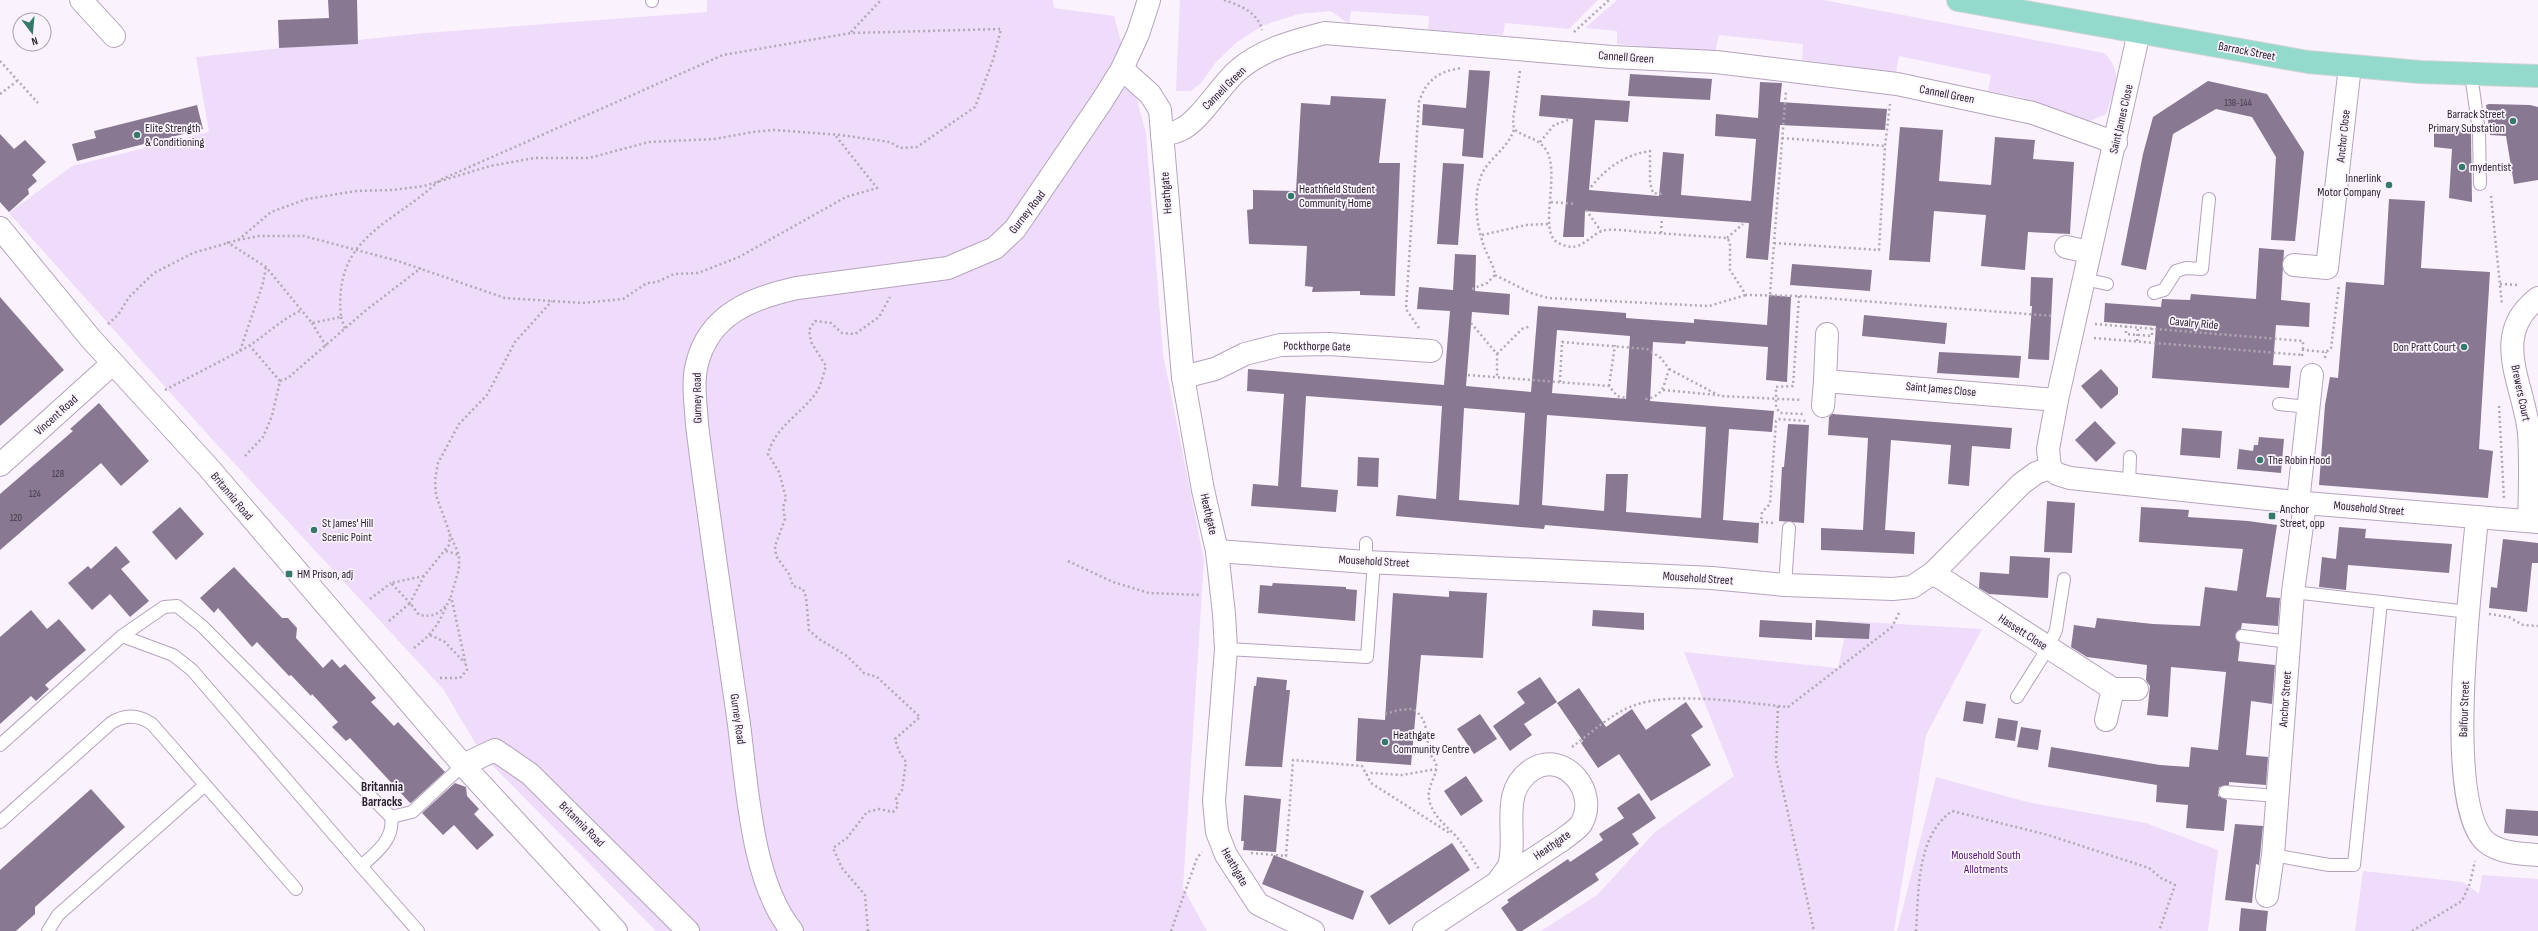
<svg xmlns="http://www.w3.org/2000/svg" width="2538" height="931" font-family="'Sofia Sans Condensed',sans-serif">
<style>
.green{fill:#efdbfa}
.building{fill:#887891;fill-rule:evenodd}
.lines{fill:none;stroke-linecap:round;stroke-linejoin:round}
.service-casing{stroke:#b4a3bd;stroke-width:14}
.minor-casing{stroke:#b4a3bd;stroke-width:24}
.tertiary-casing{stroke:#b4a3bd;stroke-width:24}
.primary-casing{stroke:#d5d3d5;stroke-width:24}
.path{stroke:#b0a9b4;stroke-width:2.5;stroke-dasharray:2 3;stroke-linecap:butt}
.service{stroke:#fff;stroke-width:12}
.minor{stroke:#fff;stroke-width:22}
.tertiary{stroke:#fff;stroke-width:22}
.primary{stroke:#93dacc;stroke-width:22}
.poi-dot{fill:#36796b;stroke:#faf3fe;stroke-width:1.5}
.labels{text-anchor:middle;stroke-width:3.5;stroke-linejoin:round;paint-order:stroke}
.number-label{font-size:10px;fill:#423947}
.street-label{font-size:12px;fill:#2b242e;stroke:#faf3fe}
.poi-label{font-size:12px;fill:#2b242e;stroke:#faf3fe;text-anchor:start}
.park-label{font-size:12px;fill:#54156e;stroke:#faf3fe}
.neighbourhood-label{font-size:13px;font-weight:bold;fill:#2b242e;stroke:#faf3fe}
</style>
<rect width="100%" height="100%" fill="#faf3fe"/>
<g class="green">
<polygon points="707,0 1053,0 1054,8 1114,16 1146,133 1163,354 1204,560 1183,888 1207,931 656,931 483,756 443,689 210,437 9,213 72,166 209,132 196,57 425,33 707,12"/>
<polygon points="1180,0 1598,0 1569,29 1505,23 1503,35 1428,30 1429,16 1351,11 1349,24 1331,11 1299,14 1264,25 1237,42 1216,62 1201,83 1191,91 1176,91"/>
<path d="M1617,0H1823L2104,53C2125,74 2114,90 2106,114L2088,122L2075,120L2020,97L1988,91L1991,75L1899,56L1896,72L1802,60L1803,44L1719,35L1715,53L1617,44V31L1585,28Z"/>
<polygon points="1848,621 1982,629 1926,735 1894,931 1541,931 1597,895 1655,832 1734,776 1684,652 1838,668"/>
<polygon points="1936,777 2027,802 2146,823 2218,850 2208,931 1897,931"/>
<polygon points="2363,871 2463,882 2479,894 2482,875 2538,879 2538,931 2355,931"/>
</g>
<g class="building">
<polygon points="328,0 357,0 358,44 279,48 278,20 329,18"/>
<polygon points="1469,70 1490,71 1483,158 1462,156 1464,129 1422,125 1423,104 1466,108"/>
<polygon points="1630,74 1712,79 1710,100 1628,96"/>
<polygon points="2208,81 2267,94 2304,152 2295,241 2271,240 2276,157 2252,117 2216,109 2173,134 2146,270 2121,265 2143,154 2153,117"/>
<polygon points="1760,82 1782,83 1780,102 1887,109 1885,130 1780,125 1768,260 1746,258 1749,223 1585,211 1584,237 1563,237 1573,119 1539,116 1541,95 1630,101 1628,122 1595,120 1589,190 1659,196 1663,152 1684,154 1681,195 1751,201 1756,139 1715,136 1716,114 1758,118"/>
<polygon points="1331,96 1386,99 1379,163 1400,163 1395,296 1360,295 1360,291 1312,292 1313,287 1305,286 1307,246 1249,244 1247,210 1253,209 1253,190 1296,191 1301,103 1330,105"/>
<polygon points="2489,104 2530,105 2538,107 2538,180 2514,184 2506,136 2490,135 2486,105"/>
<polygon points="197,105 203,129 77,161 72,144 96,138 94,131"/>
<polygon points="1900,127 1943,130 1939,181 1991,185 1995,137 2035,140 2033,159 2074,162 2070,234 2028,232 2025,270 1981,266 1986,215 1934,211 1930,262 1889,260"/>
<polygon points="2434,129 2471,131 2472,202 2449,198 2452,149 2434,147"/>
<polygon points="0,134 14,149 25,140 46,162 32,175 37,181 28,189 29,194 9,212 0,202"/>
<polygon points="1443,163 1464,164 1458,245 1437,244"/>
<polygon points="2389,199 2425,201 2421,268 2490,272 2479,449 2493,451 2488,498 2319,485 2325,405 2330,377 2338,378 2346,282 2384,285"/>
<polygon points="2259,248 2284,250 2281,300 2310,303 2309,327 2276,325 2273,365 2291,366 2289,388 2152,378 2156,326 2104,322 2105,303 2161,307 2162,299 2190,300 2191,294 2256,299"/>
<path d="M1455,254L1476,255L1475,291L1510,294L1509,315L1472,312L1466,386L1531,392L1538,306L1626,313V318L1694,323V319L1767,325L1769,295L1791,297L1787,382L1766,380L1768,347L1686,341L1685,344L1653,342L1650,401L1774,411L1772,432L1729,429L1723,520L1759,523L1758,543L1545,525L1544,529L1396,516L1398,495L1436,499L1442,406L1306,396L1301,487L1338,490L1336,512L1251,506L1253,484L1278,486L1284,394L1247,391L1248,369L1444,385L1450,311L1417,309L1419,287L1453,290ZM1557,330L1630,336L1626,399L1552,393ZM1464,408L1525,413L1519,505L1459,500ZM1547,415L1706,427L1701,518L1626,512L1628,474H1606L1604,511L1542,505Z"/>
<polygon points="1792,264 1872,270 1870,291 1790,285"/>
<polygon points="2031,277 2053,278 2049,360 2028,359 2032,306 2030,306"/>
<polygon points="0,297 64,370 0,426"/>
<polygon points="1864,315 1947,323 1945,344 1862,336"/>
<polygon points="1939,352 2021,356 2019,378 1937,373"/>
<polygon points="2101,369 2118,388 2118,394 2101,409 2081,386"/>
<polygon points="99,403 149,461 121,486 101,463 0,550 0,494 73,431 70,429"/>
<polygon points="1832,414 2012,428 2010,449 1972,446 1969,486 1948,484 1951,445 1891,440 1885,530 1915,532 1914,554 1821,550 1821,528 1863,530 1868,438 1828,435 1829,417"/>
<polygon points="2095,421 2116,443 2096,462 2075,440"/>
<polygon points="1788,424 1809,425 1804,523 1779,521 1782,467 1784,467"/>
<polygon points="2182,428 2222,431 2220,458 2180,455"/>
<polygon points="2259,437 2284,439 2281,473 2237,469 2239,449 2253,451 2254,445 2258,445"/>
<polygon points="1358,457 1379,458 1378,487 1357,486"/>
<polygon points="2047,501 2075,503 2072,553 2044,552"/>
<polygon points="180,507 204,534 176,560 152,532"/>
<polygon points="2141,507 2189,510 2188,517 2248,521 2277,525 2266,597 2280,598 2278,626 2242,623 2241,629 2235,635 2240,643 2238,661 2275,665 2272,704 2251,701 2246,755 2268,757 2266,785 2229,782 2229,785 2219,787 2218,796 2227,800 2224,831 2186,828 2188,805 2156,802 2157,785 2048,767 2051,747 2160,765 2189,767 2191,747 2218,750 2226,672 2171,667 2168,717 2147,715 2150,686 2146,680 2147,665 2087,657 2071,647 2074,625 2095,628 2097,618 2153,624 2200,626 2205,587 2237,591 2243,549 2139,542"/>
<polygon points="2339,527 2366,529 2365,538 2452,544 2449,573 2348,565 2346,590 2319,587 2322,557 2336,559"/>
<polygon points="2503,539 2538,543 2538,563 2532,563 2527,612 2489,608 2491,587 2497,588"/>
<polygon points="116,546 130,562 121,569 149,601 130,617 110,594 92,610 68,583 88,566 91,569"/>
<polygon points="2010,556 2050,558 2048,598 1989,594 1979,588 1980,572 2009,574"/>
<polygon points="234,567 282,618 288,618 297,628 296,638 323,668 332,659 340,668 345,664 376,698 371,702 394,726 398,722 445,772 412,802 410,803 350,738 346,741 332,727 338,722 312,694 311,696 291,675 289,676 257,642 252,647 218,608 214,613 200,598"/>
<polygon points="1273,583 1346,587 1346,589 1357,590 1355,621 1258,613 1260,585 1272,586"/>
<polygon points="1449,591 1487,593 1483,658 1421,655 1411,765 1356,761 1358,718 1385,720 1393,593 1449,597"/>
<polygon points="31,610 47,629 59,619 86,650 45,685 49,689 36,701 31,696 0,724 0,637"/>
<polygon points="1593,610 1644,613 1644,630 1592,626"/>
<polygon points="1760,620 1812,623 1812,640 1759,637"/>
<polygon points="1816,620 1870,624 1869,639 1815,637"/>
<polygon points="1257,677 1287,680 1286,690 1290,690 1282,767 1245,766 1254,686 1256,686"/>
<polygon points="1540,677 1557,702 1524,724 1532,735 1510,751 1493,726 1525,703 1517,692"/>
<polygon points="1579,688 1606,727 1632,709 1646,730 1686,702 1703,727 1691,735 1711,765 1651,801 1619,754 1598,768 1581,743 1583,741 1557,703"/>
<polygon points="1966,701 1986,704 1983,724 1963,721"/>
<polygon points="1480,714 1497,739 1474,754 1457,729"/>
<polygon points="1998,718 2018,721 2015,741 1995,738"/>
<polygon points="2021,727 2041,730 2038,750 2017,747"/>
<polygon points="1466,776 1483,801 1461,816 1444,791"/>
<polygon points="455,783 466,787 467,796 479,809 474,814 494,835 477,850 454,825 443,835 422,813"/>
<polygon points="91,789 125,827 35,907 35,914 16,931 0,931 0,870"/>
<polygon points="1639,793 1656,818 1632,834 1639,844 1595,874 1599,880 1522,931 1517,931 1501,908 1509,902 1507,900 1568,859 1570,862 1603,840 1599,834 1624,818 1617,808"/>
<polygon points="1244,795 1281,799 1276,852 1243,850 1244,841 1241,841"/>
<polygon points="2506,809 2538,811 2538,836 2504,833"/>
<polygon points="2235,824 2263,826 2260,856 2259,865 2256,864 2252,903 2225,900"/>
<polygon points="1452,843 1470,870 1389,925 1370,896"/>
<polygon points="1274,855 1364,891 1353,920 1262,884"/>
<polygon points="2241,908 2268,911 2266,931 2239,931"/>
</g>
<g class="lines">
<defs>
<g id="service">
<polyline points="652,0 652,1"/>
<polyline points="2471,74 2479,132 2480,184"/>
<polyline points="2084,279 2107,284"/>
<polyline points="2154,293 2164,290 2176,271 2186,268 2202,269 2209,199"/>
<polyline points="2279,404 2309,407"/>
<polyline points="2129,484 2130,457"/>
<polyline points="1366,562 1366,543"/>
<polyline points="1785,585 1789,528"/>
<polyline points="2381,602 2469,612"/>
<polyline points="122,636 173,655 192,670 361,866"/>
<polyline points="2242,636 2289,642"/>
<polyline points="1226,649 1367,657 1374,562"/>
<polyline points="2017,697 2048,648 2056,630 2064,579"/>
<polyline points="0,745 122,636 164,607 177,606 202,626 391,817 412,812 463,765"/>
<polyline points="2225,792 2278,796"/>
<path d="M391,817C395,839 375,854 361,866L418,931"/>
<path d="M0,822L111,723C125,714 139,715 152,724L296,889"/>
<polyline points="2273,855 2329,865 2354,865 2381,602 2293,592"/>
<polyline points="48,931 58,915 205,785"/>
</g>
<g id="minor">
<polyline points="81,0 114,36"/>
<polyline points="1122,69 1150,94 1160,110 1183,377 1203,490 1217,551 1224,614 1226,649 1214,801 1217,832 1226,855 1258,904 1313,931"/>
<path d="M1162,135C1168,133 1175,133 1180,130C1199,122 1220,86 1237,71C1262,49 1294,41 1325,33L1612,57L1716,62L1897,84L2033,113L2116,143"/>
<polyline points="0,228 91,339 208,467 463,765 616,931"/>
<polyline points="2066,247 2089,252"/>
<polyline points="2294,265 2327,268 2350,66"/>
<polyline points="1183,377 1215,369 1245,354 1280,345 1329,344 1431,351"/>
<polyline points="1825,381 1827,334"/>
<polyline points="1823,406 1825,381 2057,400"/>
<polyline points="0,465 112,364"/>
<polyline points="2050,468 2057,474 2070,478 2305,503 2538,522"/>
<polyline points="2050,468 2048,449 2057,400 2139,32"/>
<polyline points="2298,502 2312,375"/>
<path d="M2477,518C2472,577 2442,804 2486,842C2499,853 2522,854 2538,855"/>
<path d="M2529,521C2530,492 2531,462 2529,433C2524,384 2489,335 2538,298"/>
<polyline points="1217,551 1366,562 1712,578 1785,585 1893,589 1912,587 1933,573 2021,484 2036,473 2050,468"/>
<polyline points="1933,573 2113,689 2106,720"/>
<polyline points="2113,689 2137,689"/>
<polyline points="463,765 495,750 530,774 688,931"/>
<polyline points="2267,896 2273,855 2293,592 2305,503"/>
<path d="M1424,931L1562,840C1568,835 1577,830 1581,824C1600,792 1564,750 1533,769C1499,790 1517,830 1510,862C1509,868 1503,874 1499,880"/>
</g>
<path id="tertiary" d="M792,931C749,879 747,776 737,710C723,615 709,520 697,425C696,405 692,383 697,364C709,314 752,298 797,288L948,268L995,248L1015,229L1102,101L1122,69L1138,34L1149,0"/>
<polyline id="primary" points="1958,0 2308,62 2420,72 2538,76"/>
</defs>
<use href="#service" class="service-casing"/>
<use href="#minor" class="minor-casing"/>
<use href="#tertiary" class="tertiary-casing"/>
<use href="#primary" class="primary-casing"/>
<g class="path">
<path d="M1224,0C1239,5 1258,12 1262,30"/>
<polyline points="851,32 881,0"/>
<polyline points="1574,32 1609,0"/>
<polyline points="0,61 38,103"/>
<path d="M1520,71L1513,120L1514,129C1524,138 1538,137 1546,150C1561,172 1538,231 1557,242C1581,257 1590,232 1606,230C1618,229 1631,231 1642,232C1671,234 1699,236 1727,238L1730,242V270L1746,295L1799,296L2053,316"/>
<polyline points="0,94 17,81"/>
<polyline points="1782,138 1885,146"/>
<polyline points="1540,142 1554,125 1568,120"/>
<path d="M1591,187C1607,167 1625,155 1650,151V183L1653,193L1663,194"/>
<polyline points="2491,196 2502,305"/>
<polyline points="1551,202 1575,204"/>
<polyline points="1586,210 1601,231"/>
<polyline points="1661,233 1662,218"/>
<polyline points="1482,235 1526,225 1549,224"/>
<polyline points="1727,238 1743,224"/>
<polyline points="238,240 259,236 304,236 398,261 505,298 583,303 623,299 647,283 657,282 674,274 698,273 739,257 846,197 877,188 835,135"/>
<polyline points="1774,243 1879,250 1885,146 1890,104"/>
<polyline points="1495,275 1531,293 1548,298 1709,306 1746,295"/>
<polyline points="2500,284 2519,285"/>
<path d="M1472,289L1487,283L1495,275C1494,266 1488,257 1485,249C1477,228 1473,201 1480,179C1486,159 1508,150 1514,129"/>
<polyline points="1770,294 1786,91"/>
<polyline points="1799,296 1793,386 1776,387 1776,407 1780,413 1803,414"/>
<polyline points="341,317 345,329"/>
<polyline points="312,323 326,346"/>
<polyline points="1471,323 1497,354 1497,377"/>
<path d="M108,324L118,315L129,297L154,273L193,253L238,240L271,212L307,199L356,191L393,190L424,186L490,166L535,158H589L649,142L714,139L753,132L774,130L840,135L890,142L900,148L917,147L975,107L993,60L1001,29L851,33L723,55L440,180C391,226 333,236 341,317L312,323L266,267L227,242"/>
<polyline points="2095,324 2303,341 2303,350"/>
<polyline points="2126,326 2126,334 2152,336 2152,328"/>
<path d="M1419,328L1406,309L1419,102C1426,80 1439,71 1462,68"/>
<polyline points="2094,338 2302,355"/>
<polyline points="2137,341 2138,327"/>
<path d="M240,351C263,339 279,320 302,310"/>
<polyline points="1497,354 1522,329 1531,326"/>
<polyline points="2302,356 2303,350 2326,352 2331,348 2339,285"/>
<polyline points="2325,358 2326,352"/>
<polyline points="1669,369 1720,396 1802,400"/>
<polyline points="1468,375 1609,386 1617,396 1626,398"/>
<polyline points="280,381 288,378 365,311 421,268"/>
<path d="M1560,382L1562,342L1647,349L1661,358L1669,369C1664,385 1663,397 1645,399"/>
<polyline points="1609,386 1615,345"/>
<polyline points="165,390 240,351 263,283 266,267"/>
<polyline points="1663,390 1717,395"/>
<polyline points="2499,406 2504,499"/>
<polyline points="245,456 263,437 272,416 280,381 250,346"/>
<polyline points="1773,523 1761,522 1762,512 1770,504 1776,421 1778,419 1807,421"/>
<polyline points="446,551 459,555 450,534"/>
<polyline points="1068,561 1113,582 1149,593 1201,595"/>
<polyline points="424,576 391,583 410,603 424,576 449,545 450,534 436,495 435,480 438,463 459,424 487,395 515,342 552,301"/>
<polyline points="370,599 391,583"/>
<polyline points="2489,614 2509,617 2523,625 2538,626"/>
<path d="M389,621L410,603L419,615C433,617 438,615 447,604"/>
<polyline points="430,635 445,642 465,663"/>
<path d="M414,648C437,630 439,622 451,596"/>
<polyline points="440,678 460,678 467,670 451,596 459,569 459,555"/>
<polyline points="1778,706 1776,759 1814,931"/>
<path d="M1385,714L1399,710L1413,709C1430,720 1425,737 1430,753C1432,759 1438,762 1436,770C1434,780 1427,788 1429,799C1432,817 1450,828 1460,841C1466,850 1473,860 1479,869"/>
<path d="M1572,747C1591,733 1612,713 1635,705C1675,691 1746,703 1788,707L1892,627L1900,611"/>
<polyline points="1366,775 1372,773 1402,775 1436,769"/>
<polyline points="1251,853 1286,856 1293,760 1362,766 1371,783 1451,834"/>
<path d="M868,931L865,895L842,868L833,848L847,838L867,812L879,809L893,812L898,806L896,799L902,790L906,762L899,751L895,739L920,717L877,677L864,673L847,656L819,639L809,630L806,597L803,589L793,586L789,574L776,556L775,546L785,519L783,507L786,498L779,472L768,454C775,427 801,414 816,393C821,386 823,375 826,366L811,342L809,330L815,321L831,323L842,333L855,334L879,317L890,297"/>
<polyline points="1171,931 1197,858 1202,852"/>
<path d="M1916,931C1919,890 1916,837 1952,811L2048,835L2149,868L2161,878L2175,885L2159,931"/>
<polyline points="2412,931 2462,901 2470,883 2475,861"/>
</g>
<use href="#service" class="service"/>
<use href="#minor" class="minor"/>
<use href="#tertiary" class="tertiary"/>
<use href="#primary" class="primary"/>
</g>
<g class="poi-dot">
<circle cx="2513" cy="121" r="4"/>
<circle cx="137" cy="135" r="4"/>
<circle cx="2462" cy="167" r="4"/>
<circle cx="2389" cy="185" r="4"/>
<circle cx="1291" cy="196" r="4"/>
<circle cx="2464" cy="347" r="4"/>
<circle cx="2260" cy="460" r="4"/>
<rect x="2268" y="512" width="8" height="8" rx="2"/>
<circle cx="314" cy="530" r="4"/>
<rect x="285" y="570" width="8" height="8" rx="2"/>
<circle cx="1385" cy="742" r="4"/>
</g>
<g class="labels">
<g class="number-label">
<text x="2238" y="106">138-144</text>
<text x="58" y="477">128</text>
<text x="35" y="497">124</text>
<text x="16" y="521">120</text>
</g>
<g class="street-label">
<text transform="translate(2247 51) rotate(11)" y="4">Barrack Street</text>
<text transform="translate(1626 57) rotate(4)" y="4">Cannell Green</text>
<text transform="translate(1224 88) rotate(-45)" y="4">Cannell Green</text>
<text transform="translate(1947 94) rotate(11)" y="4">Cannell Green</text>
<text transform="translate(2121 119) rotate(-77)" y="4">Saint James Close</text>
<text transform="translate(2343 136) rotate(-84)" y="4">Anchor Close</text>
<text transform="translate(1166 193) rotate(-94)" y="4">Heathgate</text>
<text transform="translate(1027 212) rotate(-52)" y="4">Gurney Road</text>
<text transform="translate(2194 323) rotate(5)" y="4">Cavalry Ride</text>
<text transform="translate(1317 346) rotate(1)" y="4">Pockthorpe Gate</text>
<text transform="translate(1941 389) rotate(5)" y="4">Saint James Close</text>
<text transform="translate(2521 393) rotate(78)" y="4">Brewers Court</text>
<text transform="translate(697 398) rotate(-91)" y="4">Gurney Road</text>
<text transform="translate(56 415) rotate(-42)" y="4">Vincent Road</text>
<text transform="translate(232 496) rotate(50)" y="4">Britannia Road</text>
<text transform="translate(2369 508) rotate(5)" y="4">Mousehold Street</text>
<text transform="translate(1209 514) rotate(77)" y="4">Heathgate</text>
<text transform="translate(1374 561) rotate(3)" y="4">Mousehold Street</text>
<text transform="translate(1698 578) rotate(4)" y="4">Mousehold Street</text>
<text transform="translate(2023 632) rotate(33)" y="4">Hassett Close</text>
<text transform="translate(2285 699) rotate(-86)" y="4">Anchor Street</text>
<text transform="translate(2464 709) rotate(-88)" y="4">Balfour Street</text>
<text transform="translate(738 719) rotate(82)" y="4">Gurney Road</text>
<text transform="translate(582 824) rotate(45)" y="4">Britannia Road</text>
<text transform="translate(1552 845) rotate(-35)" y="4">Heathgate</text>
<text transform="translate(1235 867) rotate(60)" y="4">Heathgate</text>
</g>
<g class="poi-label">
<text x="2505" y="118" text-anchor="end">Barrack Street<tspan x="2505" dy="14">Primary Substation</tspan></text>
<text x="145" y="132">Elite Strength<tspan x="145" dy="14">&amp; Conditioning</tspan></text>
<text x="2470" y="171">mydentist</text>
<text x="2381" y="182" text-anchor="end">Innerlink<tspan x="2381" dy="14">Motor Company</tspan></text>
<text x="1299" y="193">Heathfield Student<tspan x="1299" dy="14">Community Home</tspan></text>
<text x="2456" y="351" text-anchor="end">Don Pratt Court</text>
<text x="2268" y="464">The Robin Hood</text>
<text x="2280" y="513">Anchor<tspan x="2280" dy="14">Street, opp</tspan></text>
<text x="322" y="527">St James' Hill<tspan x="322" dy="14">Scenic Point</tspan></text>
<text x="297" y="578">HM Prison, adj</text>
<text x="1393" y="739">Heathgate<tspan x="1393" dy="14">Community Centre</tspan></text>
</g>
<g class="park-label">
<text x="1986" y="859">Mousehold South<tspan x="1986" dy="14">Allotments</tspan></text>
</g>
<g class="neighbourhood-label">
<text x="382" y="791">Britannia<tspan x="382" dy="15">Barracks</tspan></text>
</g>
</g>
<g transform="translate(32 32) rotate(164)"><circle r="19" fill="#faf3fe" stroke="#a7a0ab"/>
<path d="M0-3L7 15L0 10L-7 15Z" fill="#36796b"/>
<text y="-6" font-size="11" font-weight="bold" text-anchor="middle" fill="#2b242e">N</text>
</g>
</svg>
